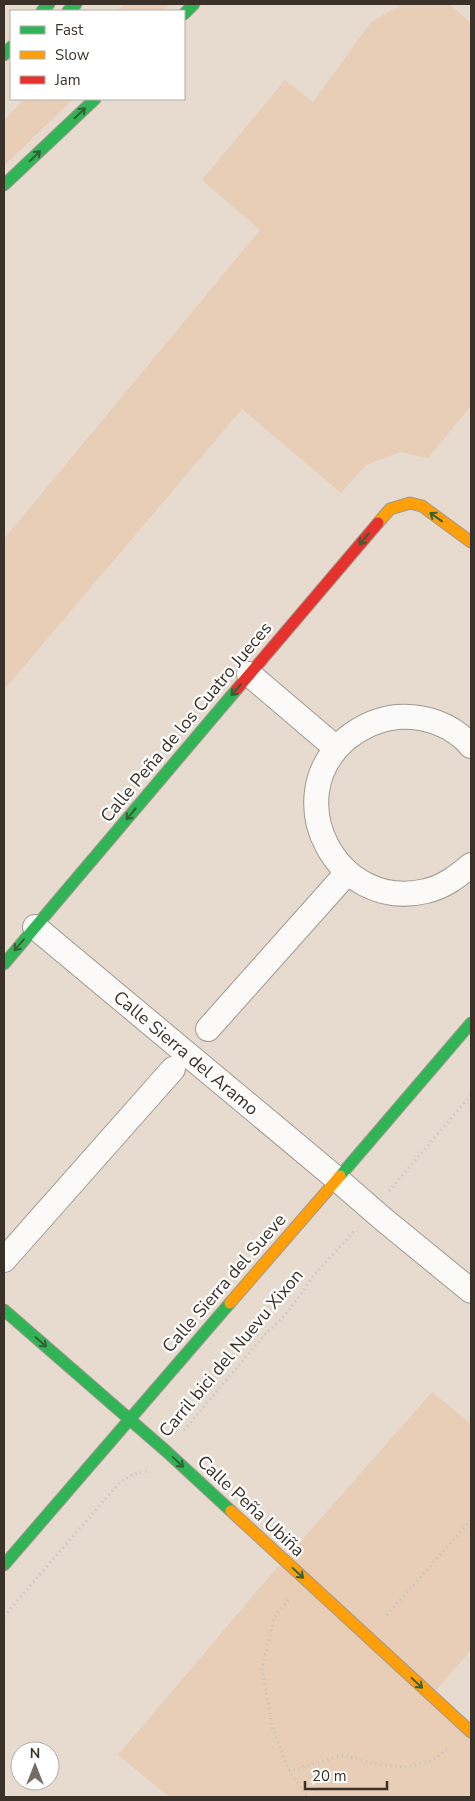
<svg xmlns="http://www.w3.org/2000/svg" width="475" height="1801" font-family="'Nunito Sans',sans-serif">
<style>
.green{fill:#e8ceb6}
.lines{fill:none;stroke-linecap:round;stroke-linejoin:round}
.street-casing{stroke:#a19890;stroke-width:26}
.fast-casing{stroke:#a19890;stroke-width:13}
.slow-casing{stroke:#a19890;stroke-width:13}
.jam-casing{stroke:#a19890;stroke-width:13}
.path{stroke:#c4c1bd;stroke-width:3;stroke-dasharray:1 4;stroke-linecap:butt}
.street{stroke:#fbfaf8;stroke-width:24}
.fast{stroke:#30b455;stroke-width:11}
.slow{stroke:#ff9f0a;stroke-width:11}
.jam{stroke:#e5322d;stroke-width:11}
.oneway{stroke:#365f38}
.labels{text-anchor:middle;stroke-width:4.5;stroke-linejoin:round;paint-order:stroke}
.street-label{font-size:18px;fill:#3a3129;stroke:#fff}
</style>
<rect width="100%" height="100%" fill="#e7dbd0"/>
<g class="green">
<polygon points="126,4 170,4 162,11 116,11"/>
<polygon points="403,4 449,4 471,23 471,406 428,458 400,452 366,465 341,493 242,409 4,690 4,539 260,230 202,180 285,80 313,102 371,22"/>
<polygon points="24,99 73,99 4,166 4,120"/>
<polygon points="432,1392 471,1424 471,1650 431,1696 471,1732 471,1797 169,1797 118,1755 257,1591"/>
</g>
<g class="lines">
<defs>
<g id="street">
<polyline points="249,674 336,748"/>
<path d="M471,746C453,725 425,715 397,717C377,719 361,727 346,739C277,799 338,913 426,891C444,887 458,876 471,865"/>
<polyline points="35,927 337,1179 383,1219 471,1291"/>
<polyline points="208,1029 347,873"/>
<polyline points="4,1260 173,1069"/>
</g>
<g id="fast">
<polyline points="42,11 49,4"/>
<polyline points="68,11 76,4"/>
<polyline points="184,14 194,4"/>
<polyline points="4,55 11,47"/>
<polyline points="4,185 95,99"/>
<polyline points="4,964 237,689"/>
<polyline points="340,1176 471,1023"/>
<polyline points="4,1310 166,1451 231,1511"/>
<polyline points="4,1565 230,1303"/>
</g>
<g id="slow">
<polyline points="378,523 390,509 410,503 422,506 471,542"/>
<polyline points="230,1303 340,1176"/>
<polyline points="231,1511 471,1732"/>
</g>
<polyline id="jam" points="237,689 378,523"/>
</defs>
<use href="#street" class="street-casing"/>
<use href="#fast" class="fast-casing"/>
<use href="#slow" class="slow-casing"/>
<use href="#jam" class="jam-casing"/>
<g class="path">
<polyline points="389,1191 471,1095"/>
<path d="M184,1430L267,1332C287,1316 295,1302 309,1282C323,1264 340,1247 355,1230"/>
<polyline points="288,1600 274,1618 262,1669 272,1726 289,1771 307,1797"/>
<polyline points="387,1615 471,1520"/>
<polyline points="4,1616 120,1482 134,1474 147,1472"/>
<polyline points="289,1771 344,1755 375,1764 405,1767 434,1760 448,1748"/>
</g>
<use href="#street" class="street"/>
<use href="#fast" class="fast"/>
<use href="#slow" class="slow"/>
<use href="#jam" class="jam"/>
</g>
<defs><path id="oneway-shaft" d="M-6 0H5M1.5-3L5.5 0L1.5 3" fill="none" stroke-width="1.6" stroke-linecap="round" stroke-linejoin="round" transform="scale(1.25)"/></defs>
<g class="oneway">
<use href="#oneway-shaft" transform="translate(80 113) rotate(-44)"/>
<use href="#oneway-shaft" transform="translate(35 156) rotate(-44)"/>
<use href="#oneway-shaft" transform="translate(436 517) rotate(-144)"/>
<use href="#oneway-shaft" transform="translate(364 539) rotate(130)"/>
<use href="#oneway-shaft" transform="translate(236 690) rotate(130)"/>
<use href="#oneway-shaft" transform="translate(131 814) rotate(130)"/>
<use href="#oneway-shaft" transform="translate(19 945) rotate(131)"/>
<use href="#oneway-shaft" transform="translate(41 1342) rotate(41)"/>
<use href="#oneway-shaft" transform="translate(178 1462) rotate(43)"/>
<use href="#oneway-shaft" transform="translate(298 1573) rotate(43)"/>
<use href="#oneway-shaft" transform="translate(417 1683) rotate(43)"/>
</g>
<g class="labels">
<g class="street-label">
<text transform="translate(186 722) rotate(-50)" y="6">Calle Peña de los Cuatro Jueces</text>
<text transform="translate(186 1053) rotate(40)" y="6">Calle Sierra del Aramo</text>
<text transform="translate(224 1283) rotate(-49)" y="6">Calle Sierra del Sueve</text>
<text transform="translate(231 1353) rotate(-50)" y="6">Carril bici del Nuevu Xixon</text>
<text transform="translate(251 1506) rotate(43)" y="6">Calle Peña Ubiña</text>
</g>
</g>
<rect width="475" height="1801" fill="none" stroke="#3a3129" stroke-width="10"/>
<rect x="10" y="10" width="175" height="90" fill="#ffffff" stroke="#b0ada9"/>
<rect x="20" y="26" width="25" height="8" fill="#30b455" stroke="#b0ada9"/>
<text x="55" y="35" font-size="15" fill="#3a3129">Fast</text>
<rect x="20" y="51" width="25" height="8" fill="#ff9f0a" stroke="#b0ada9"/>
<text x="55" y="60" font-size="15" fill="#3a3129">Slow</text>
<rect x="20" y="76" width="25" height="8" fill="#e5322d" stroke="#b0ada9"/>
<text x="55" y="85" font-size="15" fill="#3a3129">Jam</text>
<g transform="translate(35 1766)"><circle r="24" fill="#ffffff" stroke="#b0ada9"/>
<path d="M0-4L9 19L0 12L-9 19Z" fill="#776c63"/>
<text y="-8" font-size="14" font-weight="bold" text-anchor="middle" fill="#3a3129">N</text>
</g>
<path d="M305 1781v8h82v-8" fill="none" stroke="#3a3129" stroke-width="2.5"/>
<text x="312" y="1781" font-size="15" fill="#3a3129" stroke="#ffffff" stroke-width="4" paint-order="stroke">20 m</text>
</svg>
